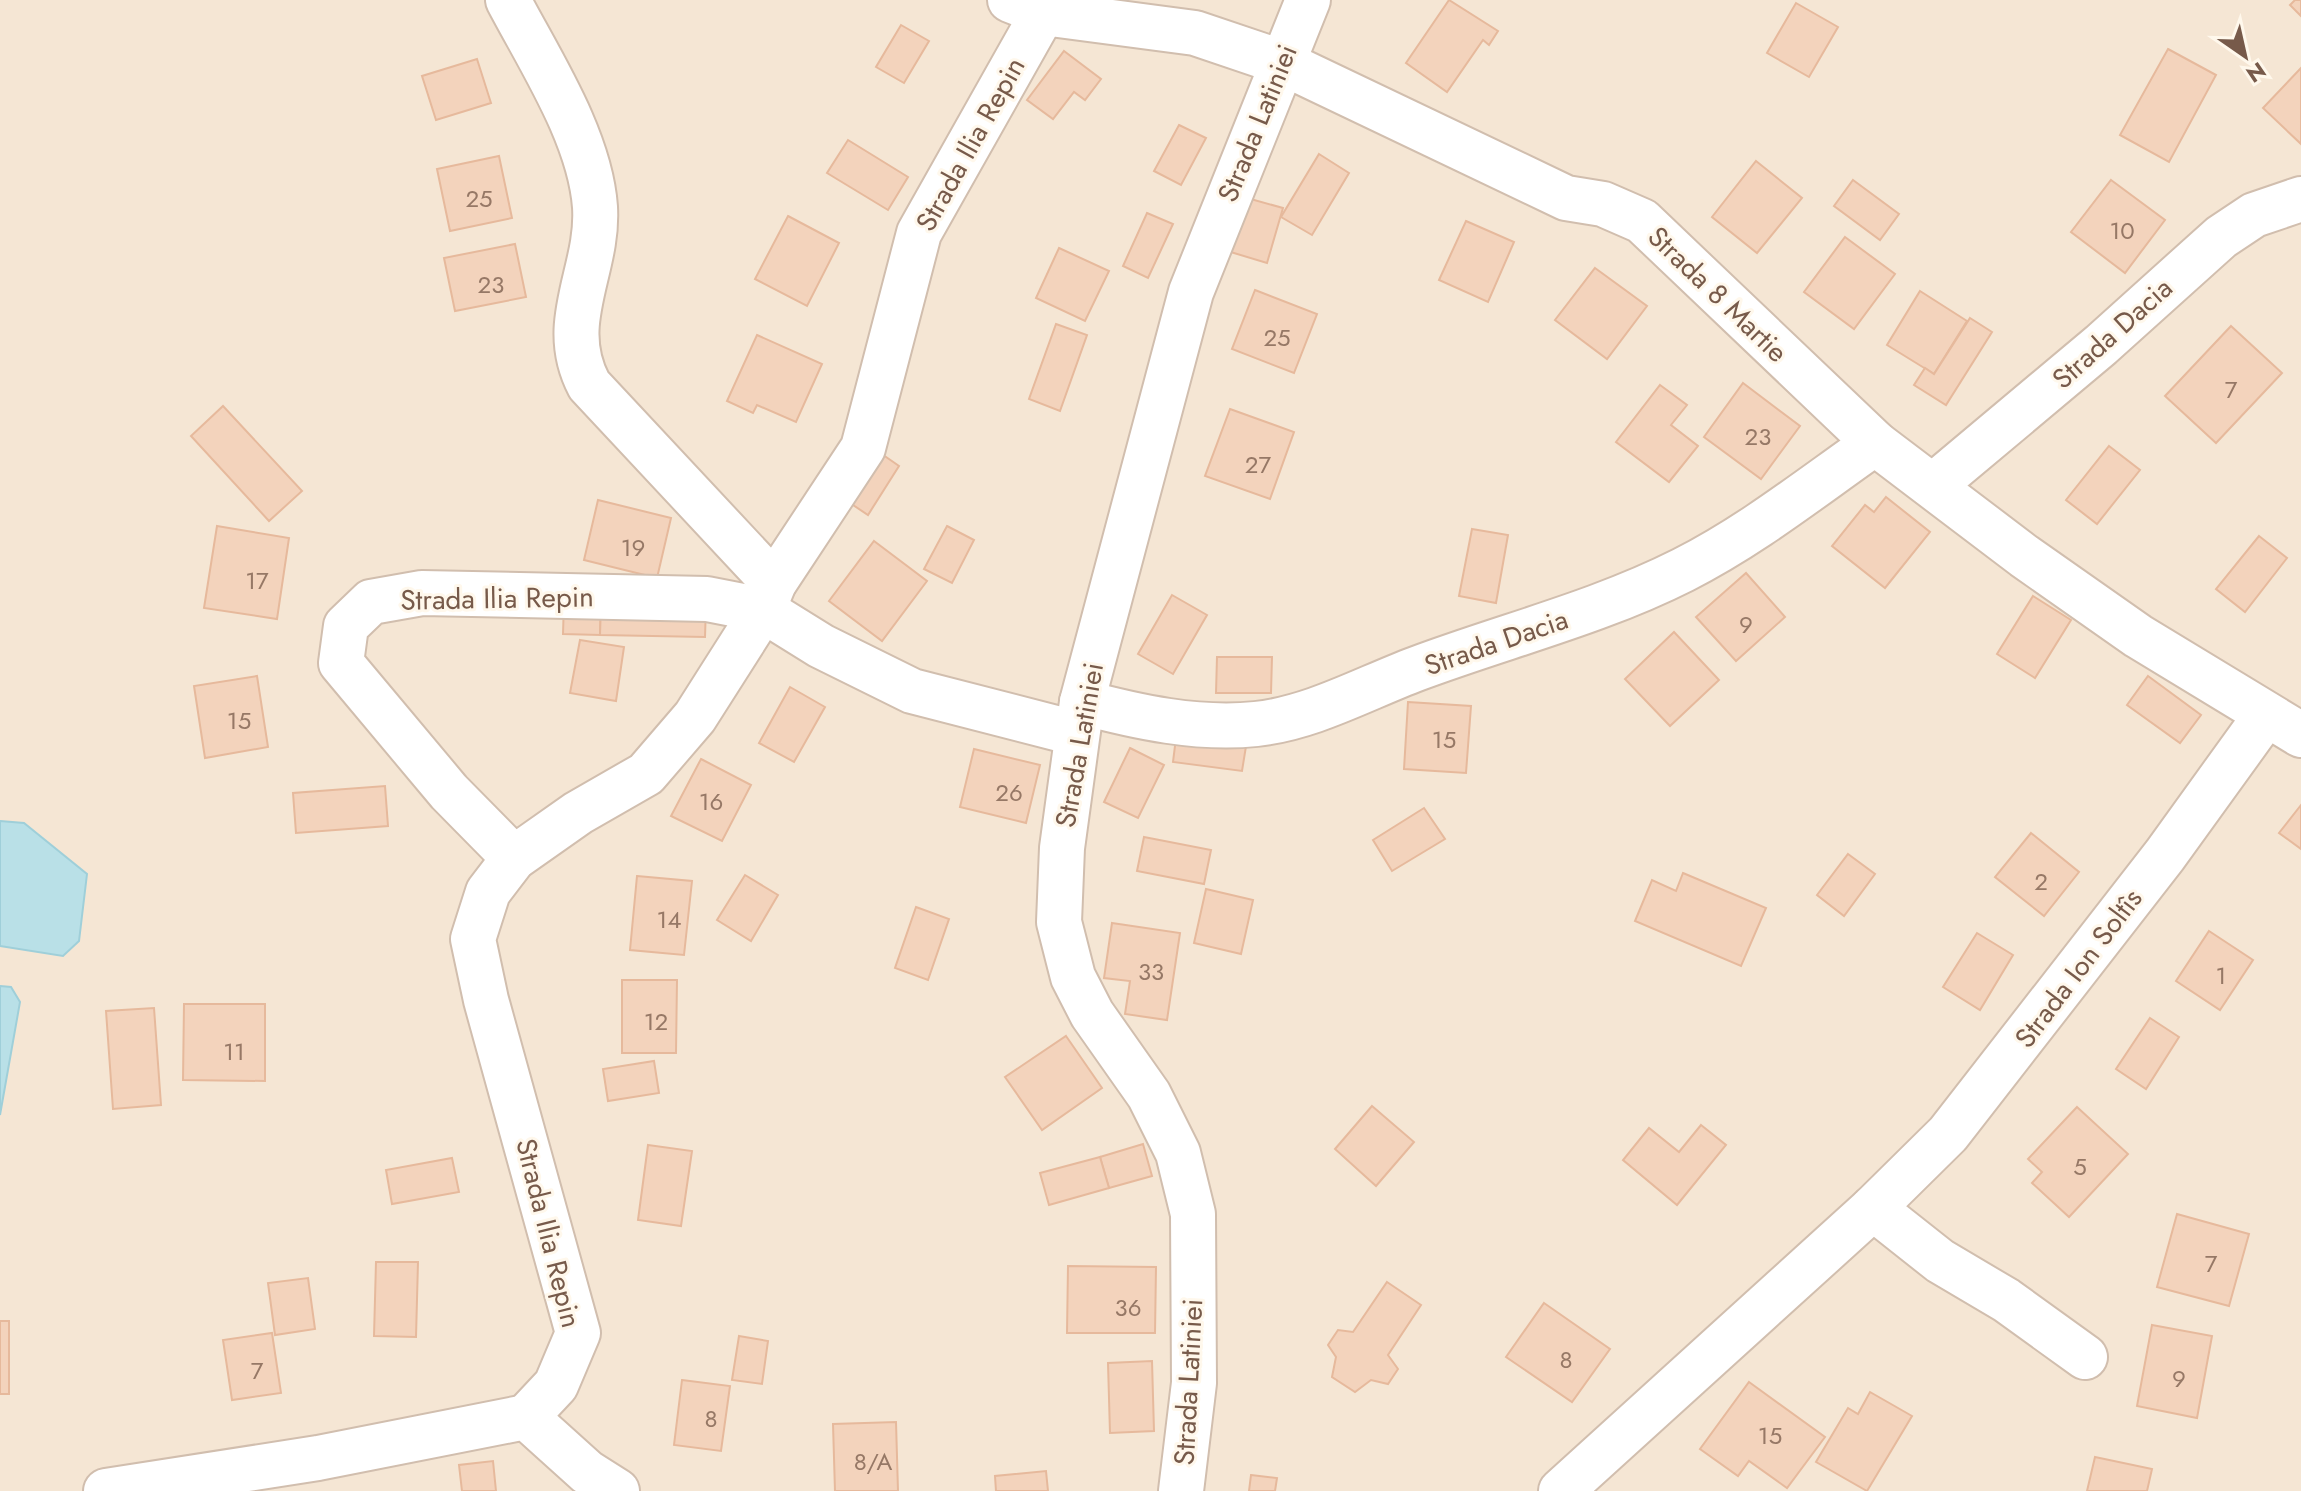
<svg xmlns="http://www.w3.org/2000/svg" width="2301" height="1491" font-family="Jost,sans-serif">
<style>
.residential{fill:#f5e6d4}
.water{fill:#b9e0e7;stroke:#9fcfd9;stroke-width:2}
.building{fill:#f3d3bc;stroke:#e6b99c;stroke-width:2}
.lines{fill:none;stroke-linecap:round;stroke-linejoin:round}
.minor-casing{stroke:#d1beae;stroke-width:48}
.minor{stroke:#fff;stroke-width:44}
.labels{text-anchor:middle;stroke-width:6;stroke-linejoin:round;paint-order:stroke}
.number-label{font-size:24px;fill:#967866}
.street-label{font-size:28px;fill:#775a4a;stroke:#fff8ec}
</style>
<rect width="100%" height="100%" fill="#fdf4e5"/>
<rect class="residential" x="0" y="0" width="2301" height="1491"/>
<g class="water">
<polygon points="0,821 24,823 87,874 79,941 63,956 0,946"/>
<polygon points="0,986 11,987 20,1002 0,1115"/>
</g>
<g class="building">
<polygon points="1449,0 1498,31 1489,45 1483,40 1447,92 1406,63"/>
<polygon points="2295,0 2301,0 2301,16 2290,5"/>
<polygon points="1796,3 1838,27 1809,77 1767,53"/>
<polygon points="901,25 929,41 904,83 876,67"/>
<polygon points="2168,49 2216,75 2169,162 2120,135"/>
<polygon points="1064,51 1101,79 1085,100 1074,92 1053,119 1027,100"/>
<polygon points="477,59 491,103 436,120 422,76"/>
<polygon points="2301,68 2301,144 2263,108"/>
<polygon points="1179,125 1206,138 1181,185 1154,171"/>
<polygon points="848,140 908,177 888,210 827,173"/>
<polygon points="1319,154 1349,173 1312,235 1281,217"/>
<polygon points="499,156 512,218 450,231 437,169"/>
<polygon points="1756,161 1802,198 1757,253 1712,217"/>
<polygon points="1853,180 1899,214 1880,240 1834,206"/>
<polygon points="2111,180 2165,220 2125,273 2071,232"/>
<polygon points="1240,196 1283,208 1267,263 1224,250"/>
<polygon points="1147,213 1173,224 1148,278 1123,266"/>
<polygon points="788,216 839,243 807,306 755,279"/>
<polygon points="1466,221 1514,242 1488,302 1439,280"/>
<polygon points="1845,237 1895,274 1854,329 1804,292"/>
<polygon points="515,244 526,297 455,311 444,258"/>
<polygon points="1059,248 1109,271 1085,321 1036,298"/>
<polygon points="1595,268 1647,306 1607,359 1555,320"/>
<polygon points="1255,290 1317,314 1294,373 1232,349"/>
<polygon points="1920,291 1967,321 1934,374 1887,345"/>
<polygon points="1970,318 1992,332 1946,405 1914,385 1925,368 1934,374"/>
<polygon points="1056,324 1087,335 1060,411 1029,399"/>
<polygon points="2231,326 2282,373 2216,443 2165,396"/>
<polygon points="757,335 822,364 796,422 757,405 753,413 727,401"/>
<polygon points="1743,383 1800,426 1761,479 1704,437"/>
<polygon points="1660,385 1687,405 1671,425 1698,446 1669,482 1616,442"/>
<polygon points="223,406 302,491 269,521 191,436"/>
<polygon points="1230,409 1294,432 1270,499 1205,476"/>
<polygon points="2109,446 2140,470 2097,524 2066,500"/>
<polygon points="876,450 899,466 868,515 844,499"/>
<polygon points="1886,497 1930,532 1885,588 1832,546 1865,505 1874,512"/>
<polygon points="598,500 671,518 657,578 584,560"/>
<polygon points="217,526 289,538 277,619 204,608"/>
<polygon points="947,526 974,540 952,583 924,569"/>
<polygon points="1472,529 1508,535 1496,603 1459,596"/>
<polygon points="2259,536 2287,558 2245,612 2216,589"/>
<polygon points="874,541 927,581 882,641 829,601"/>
<polygon points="1746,573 1785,617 1736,661 1696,617"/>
<polygon points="1172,595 1207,615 1173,674 1138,654"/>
<polygon points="2033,596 2071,620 2035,678 1997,654"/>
<polygon points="564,601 601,603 600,635 563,634"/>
<polygon points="601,603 706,605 705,637 600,635"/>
<polygon points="1674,632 1719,680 1670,726 1625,679"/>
<polygon points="580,640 624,647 616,701 570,693"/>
<polygon points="1217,657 1272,657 1271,693 1216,693"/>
<polygon points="257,676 268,747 205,758 194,686"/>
<polygon points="2148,676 2201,715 2180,743 2127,705"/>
<polygon points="790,687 825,707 794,762 759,743"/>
<polygon points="1408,702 1471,706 1466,773 1404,769"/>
<polygon points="1177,730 1247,740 1242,771 1173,762"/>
<polygon points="1130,748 1164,765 1138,818 1104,802"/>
<polygon points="974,749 1040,765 1026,823 960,807"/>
<polygon points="701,759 751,785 722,841 671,816"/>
<polygon points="385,786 388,826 296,833 293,793"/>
<polygon points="2301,805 2301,849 2279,833"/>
<polygon points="1424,808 1445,839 1392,871 1373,840"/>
<polygon points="2031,833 2079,872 2044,916 1995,877"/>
<polygon points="1144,837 1211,850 1204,884 1137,871"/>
<polygon points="1848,854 1875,874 1844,916 1817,895"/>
<polygon points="1683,873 1766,908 1741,966 1635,921 1652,880 1676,891"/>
<polygon points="745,875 778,895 751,941 717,920"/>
<polygon points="637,876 692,881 684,955 630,950"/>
<polygon points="1206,889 1253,900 1241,954 1194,943"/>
<polygon points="916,907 949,919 928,980 895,968"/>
<polygon points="1112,923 1180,933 1167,1020 1125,1014 1130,981 1104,978"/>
<polygon points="2209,931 2253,960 2220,1010 2176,981"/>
<polygon points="1977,933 2013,955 1980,1010 1943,987"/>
<polygon points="622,980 677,980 676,1053 622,1053"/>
<polygon points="184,1004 265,1004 265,1081 183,1080"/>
<polygon points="154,1008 161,1105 113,1109 106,1011"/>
<polygon points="2150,1018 2179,1037 2146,1089 2116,1069"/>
<polygon points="1066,1036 1102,1088 1042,1130 1005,1077"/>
<polygon points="654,1061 659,1093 608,1101 603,1069"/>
<polygon points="1372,1106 1414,1142 1376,1186 1335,1149"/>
<polygon points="2077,1107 2128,1154 2069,1217 2032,1183 2042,1172 2028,1159"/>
<polygon points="1701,1125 1726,1145 1677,1205 1623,1160 1649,1128 1679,1152"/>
<polygon points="1143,1144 1152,1176 1109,1188 1100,1157"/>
<polygon points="648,1145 692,1151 681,1226 638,1220"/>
<polygon points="1100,1157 1109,1188 1049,1205 1040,1173"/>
<polygon points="452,1158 459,1192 392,1204 386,1170"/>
<polygon points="2177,1214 2249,1234 2229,1306 2157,1287"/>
<polygon points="376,1262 418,1262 416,1337 374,1336"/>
<polygon points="1068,1266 1156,1267 1155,1333 1067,1333"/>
<polygon points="308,1278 315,1329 275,1335 268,1283"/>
<polygon points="1387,1282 1421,1305 1388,1355 1398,1369 1388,1384 1371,1380 1355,1392 1332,1377 1336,1357 1328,1345 1338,1330 1353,1332"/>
<polygon points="1544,1303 1610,1349 1572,1402 1506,1357"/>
<rect x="0" y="1321" width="9" height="73"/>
<polygon points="2152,1325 2212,1336 2197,1418 2137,1406"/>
<polygon points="272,1333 281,1393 232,1400 223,1340"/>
<polygon points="739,1336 768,1341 762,1384 732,1380"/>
<polygon points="1152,1361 1154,1431 1110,1433 1108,1363"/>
<polygon points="682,1380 730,1386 721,1451 674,1445"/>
<polygon points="1749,1382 1825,1437 1787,1488 1749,1461 1738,1476 1700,1449"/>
<polygon points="1870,1392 1912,1416 1867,1491 1816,1462 1848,1408 1858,1414"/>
<polygon points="896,1422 898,1491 835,1491 833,1424"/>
<polygon points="2095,1457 2152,1469 2147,1491 2087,1491"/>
<polygon points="493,1461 496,1491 462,1491 459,1465"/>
<polygon points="1046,1471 1048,1491 996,1491 995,1476"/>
<polygon points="1251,1475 1277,1478 1275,1491 1249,1491"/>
</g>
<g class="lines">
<defs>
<g id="minor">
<path d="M508,0C540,61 590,137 595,207C599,271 556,322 589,385L774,583"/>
<polyline points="1010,0 1043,13 1195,33 1281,62 1566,198 1603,204 1642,221 1875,443 2024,556 2138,636 2301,735"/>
<polyline points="1934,485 2101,345 2221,237 2254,215 2301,199"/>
<path d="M1082,702C1137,717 1198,730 1256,724C1312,718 1363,689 1416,669C1504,636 1598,613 1683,570C1752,535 1812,487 1875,443"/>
<polyline points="514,858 449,792 341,663 346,626 371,602 422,593 707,599 763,610 821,646 912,691 1075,733"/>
<polyline points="1873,1208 1940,1261 2006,1300 2085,1357"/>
<polyline points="526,1417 556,1385 578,1333 486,1000 473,939 488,892 514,858 578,813 646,774 695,717 763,610 774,583 863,448 919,233 1043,13"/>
<polyline points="106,1491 318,1458 526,1417 587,1472 617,1491"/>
<polyline points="1181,1491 1194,1383 1193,1214 1178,1153 1149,1095 1092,1014 1073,977 1059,922 1062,848 1082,702 1191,292 1308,0"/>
<polyline points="1561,1491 1873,1208 1948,1134 2165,855 2266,715"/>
</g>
</defs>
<use href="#minor" class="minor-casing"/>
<use href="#minor" class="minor"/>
</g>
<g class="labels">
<g class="number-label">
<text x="479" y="207">25</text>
<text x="2122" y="239">10</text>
<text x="491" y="293">23</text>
<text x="1277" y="346">25</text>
<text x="2231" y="398">7</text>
<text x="1758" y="445">23</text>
<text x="1258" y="473">27</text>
<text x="633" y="556">19</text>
<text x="257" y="589">17</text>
<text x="1746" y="633">9</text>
<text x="239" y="729">15</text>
<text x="1444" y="748">15</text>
<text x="1009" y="801">26</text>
<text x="711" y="810">16</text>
<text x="2041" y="890">2</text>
<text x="669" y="928">14</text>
<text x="1151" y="980">33</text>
<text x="2221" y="984">1</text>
<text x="656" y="1030">12</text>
<text x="234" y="1060">11</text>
<text x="2080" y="1175">5</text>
<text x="2211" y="1272">7</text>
<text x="1128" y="1316">36</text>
<text x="1566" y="1368">8</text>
<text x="257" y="1379">7</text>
<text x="2179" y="1387">9</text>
<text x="711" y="1427">8</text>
<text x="1770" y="1444">15</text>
<text x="873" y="1470">8/A</text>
</g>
<g class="street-label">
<text transform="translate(1257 123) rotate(-68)" y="10">Strada Latiniei</text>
<text transform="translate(970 144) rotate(-61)" y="10">Strada Ilia Repin</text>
<text transform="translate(1718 294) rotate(44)" y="10">Strada 8 Martie</text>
<text transform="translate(2112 333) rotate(-42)" y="10">Strada Dacia</text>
<text transform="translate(497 598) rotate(-1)" y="10">Strada Ilia Repin</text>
<text transform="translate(1496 642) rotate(-19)" y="10">Strada Dacia</text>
<text transform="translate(1079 745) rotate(-80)" y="10">Strada Latiniei</text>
<text transform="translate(2078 968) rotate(-53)" y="10">Strada Ion Soltîs</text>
<text transform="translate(549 1233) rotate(76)" y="10">Strada Ilia Repin</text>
<text transform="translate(1188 1382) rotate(-87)" y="10">Strada Latiniei</text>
</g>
</g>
<g transform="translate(2245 56) rotate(146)" stroke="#fff8ec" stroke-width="6" paint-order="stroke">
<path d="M0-6L14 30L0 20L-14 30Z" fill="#775a4a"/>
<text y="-12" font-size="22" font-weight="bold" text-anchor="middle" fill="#775a4a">N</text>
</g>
</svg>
